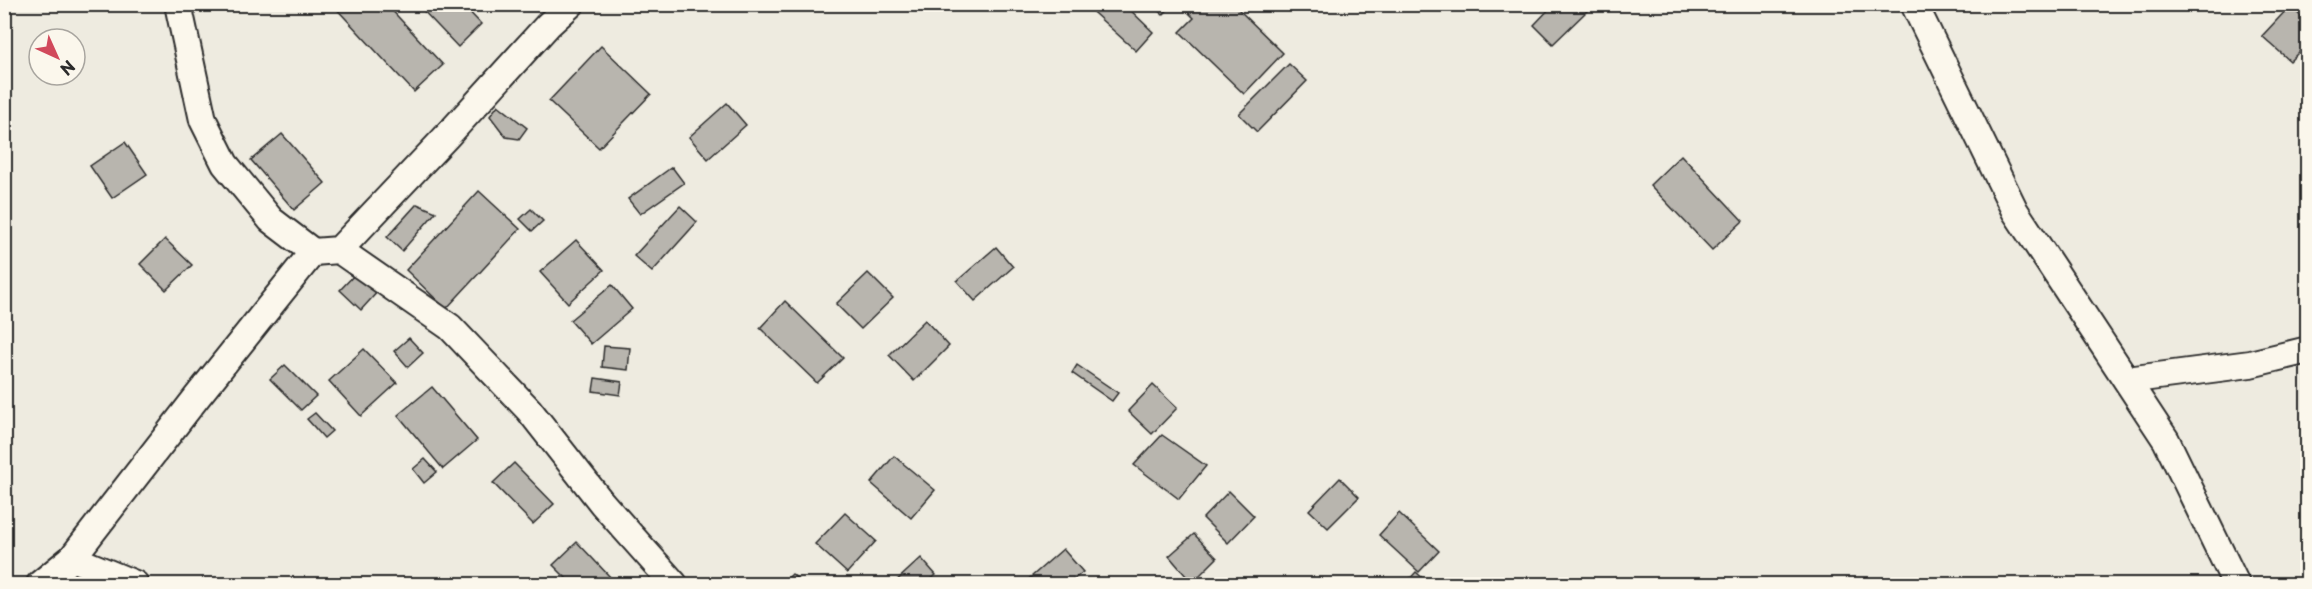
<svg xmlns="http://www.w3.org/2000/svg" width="2312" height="589" font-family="'Playpen Sans',sans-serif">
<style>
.building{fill:#b8b5ae;stroke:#2b2b2b;stroke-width:1.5}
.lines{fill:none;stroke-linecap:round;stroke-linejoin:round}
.street-casing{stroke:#2b2b2b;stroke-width:30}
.street{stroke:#fbf7ec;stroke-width:26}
</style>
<rect width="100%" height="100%" fill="#eeebe0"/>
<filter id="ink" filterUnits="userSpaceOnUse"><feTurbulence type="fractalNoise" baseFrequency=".0167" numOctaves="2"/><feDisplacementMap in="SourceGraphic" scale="12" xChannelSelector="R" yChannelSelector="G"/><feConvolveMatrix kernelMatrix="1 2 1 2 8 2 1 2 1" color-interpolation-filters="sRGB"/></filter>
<g filter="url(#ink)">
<g class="building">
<polygon points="332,4 386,4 443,65 414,92"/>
<polygon points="417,4 462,4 481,24 458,47"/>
<polygon points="1084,4 1124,4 1153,32 1136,51"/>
<polygon points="1151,4 1173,4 1163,15"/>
<polygon points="1180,4 1233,4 1283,53 1244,94 1180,32 1194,18"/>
<polygon points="1554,4 1582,4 1588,10 1553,44 1534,25"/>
<polygon points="2290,6 2308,23 2308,43 2290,61 2262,36"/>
<polygon points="601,46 651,94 599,148 549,101"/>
<polygon points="1289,64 1307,81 1257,132 1239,114"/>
<polygon points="727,103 746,125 708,159 689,137"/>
<polygon points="498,105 527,128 519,139 506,137 490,116"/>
<polygon points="282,134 325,183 294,210 251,160"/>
<polygon points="125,142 147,174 112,198 90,166"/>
<polygon points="1681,155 1743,221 1712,250 1650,185"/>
<polygon points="672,167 684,183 640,214 628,199"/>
<polygon points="479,191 520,229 446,309 406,270"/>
<polygon points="417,204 436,212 402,251 387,237"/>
<polygon points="680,206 697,222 652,272 634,256"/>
<polygon points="531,209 543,221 532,231 520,219"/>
<polygon points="165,239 192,265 166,290 140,264"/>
<polygon points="576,240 604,270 568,303 540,272"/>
<polygon points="996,247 1013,267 975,301 957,281"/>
<polygon points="359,270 380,289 361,310 340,290"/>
<polygon points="868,273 893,298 861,329 836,304"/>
<polygon points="612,285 632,309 591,344 570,320"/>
<polygon points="785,301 843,358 817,383 760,328"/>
<polygon points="925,320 949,346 914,381 889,355"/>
<polygon points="409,338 423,353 408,367 394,351"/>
<polygon points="604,346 630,348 628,370 602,367"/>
<polygon points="364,349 397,383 361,416 329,381"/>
<polygon points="285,365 316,396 301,410 270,379"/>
<polygon points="1077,365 1118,393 1112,401 1072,373"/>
<polygon points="595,378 622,382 620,395 593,391"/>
<polygon points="1153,385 1177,408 1152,434 1128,411"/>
<polygon points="432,387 477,440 443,469 398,415"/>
<polygon points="315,413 332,431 324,438 307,419"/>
<polygon points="1162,435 1206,466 1179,499 1134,465"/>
<polygon points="894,456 935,490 911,518 871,483"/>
<polygon points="425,459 437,472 424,483 413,469"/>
<polygon points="514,463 554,504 533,524 493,483"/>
<polygon points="1340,478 1359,497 1328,528 1309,510"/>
<polygon points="1229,491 1254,516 1228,543 1203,518"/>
<polygon points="845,513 876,541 847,573 815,544"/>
<polygon points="1399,513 1439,551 1419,572 1379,535"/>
<polygon points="1194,534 1217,558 1192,583 1169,556"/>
<polygon points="577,542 611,578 604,584 572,584 553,565"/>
<polygon points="1063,549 1083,572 1068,584 1023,584"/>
<polygon points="921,558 936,575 926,584 893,584"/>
<polygon points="1416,572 1429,584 1405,584"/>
<polygon points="792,574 803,584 782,584"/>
</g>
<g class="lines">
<defs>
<g id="street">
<polyline points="178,4 203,120 225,164 271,220 313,252"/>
<polyline points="1914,4 2015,211 2166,440 2236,584"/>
<polyline points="339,250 450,327 529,410 602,503 674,584"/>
<polyline points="2127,380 2250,364 2308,350"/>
<polyline points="72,558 135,584"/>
<polyline points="40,584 72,558 197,397 313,252 339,250 447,136 548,25 571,4"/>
</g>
</defs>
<use href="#street" class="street-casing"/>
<use href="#street" class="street"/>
</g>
</g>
<rect width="2312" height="589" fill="none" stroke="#fbf7ec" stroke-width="24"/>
<rect x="12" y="12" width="2288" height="565" fill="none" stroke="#2b2b2b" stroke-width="2" filter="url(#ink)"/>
<g transform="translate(57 57) rotate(135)"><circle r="28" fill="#fbf7ec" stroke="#a8a59f" stroke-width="1.5"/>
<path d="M0-4.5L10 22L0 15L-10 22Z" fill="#d1495b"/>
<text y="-9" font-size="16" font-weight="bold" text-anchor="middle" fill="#2b2b2b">N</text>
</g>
</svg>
